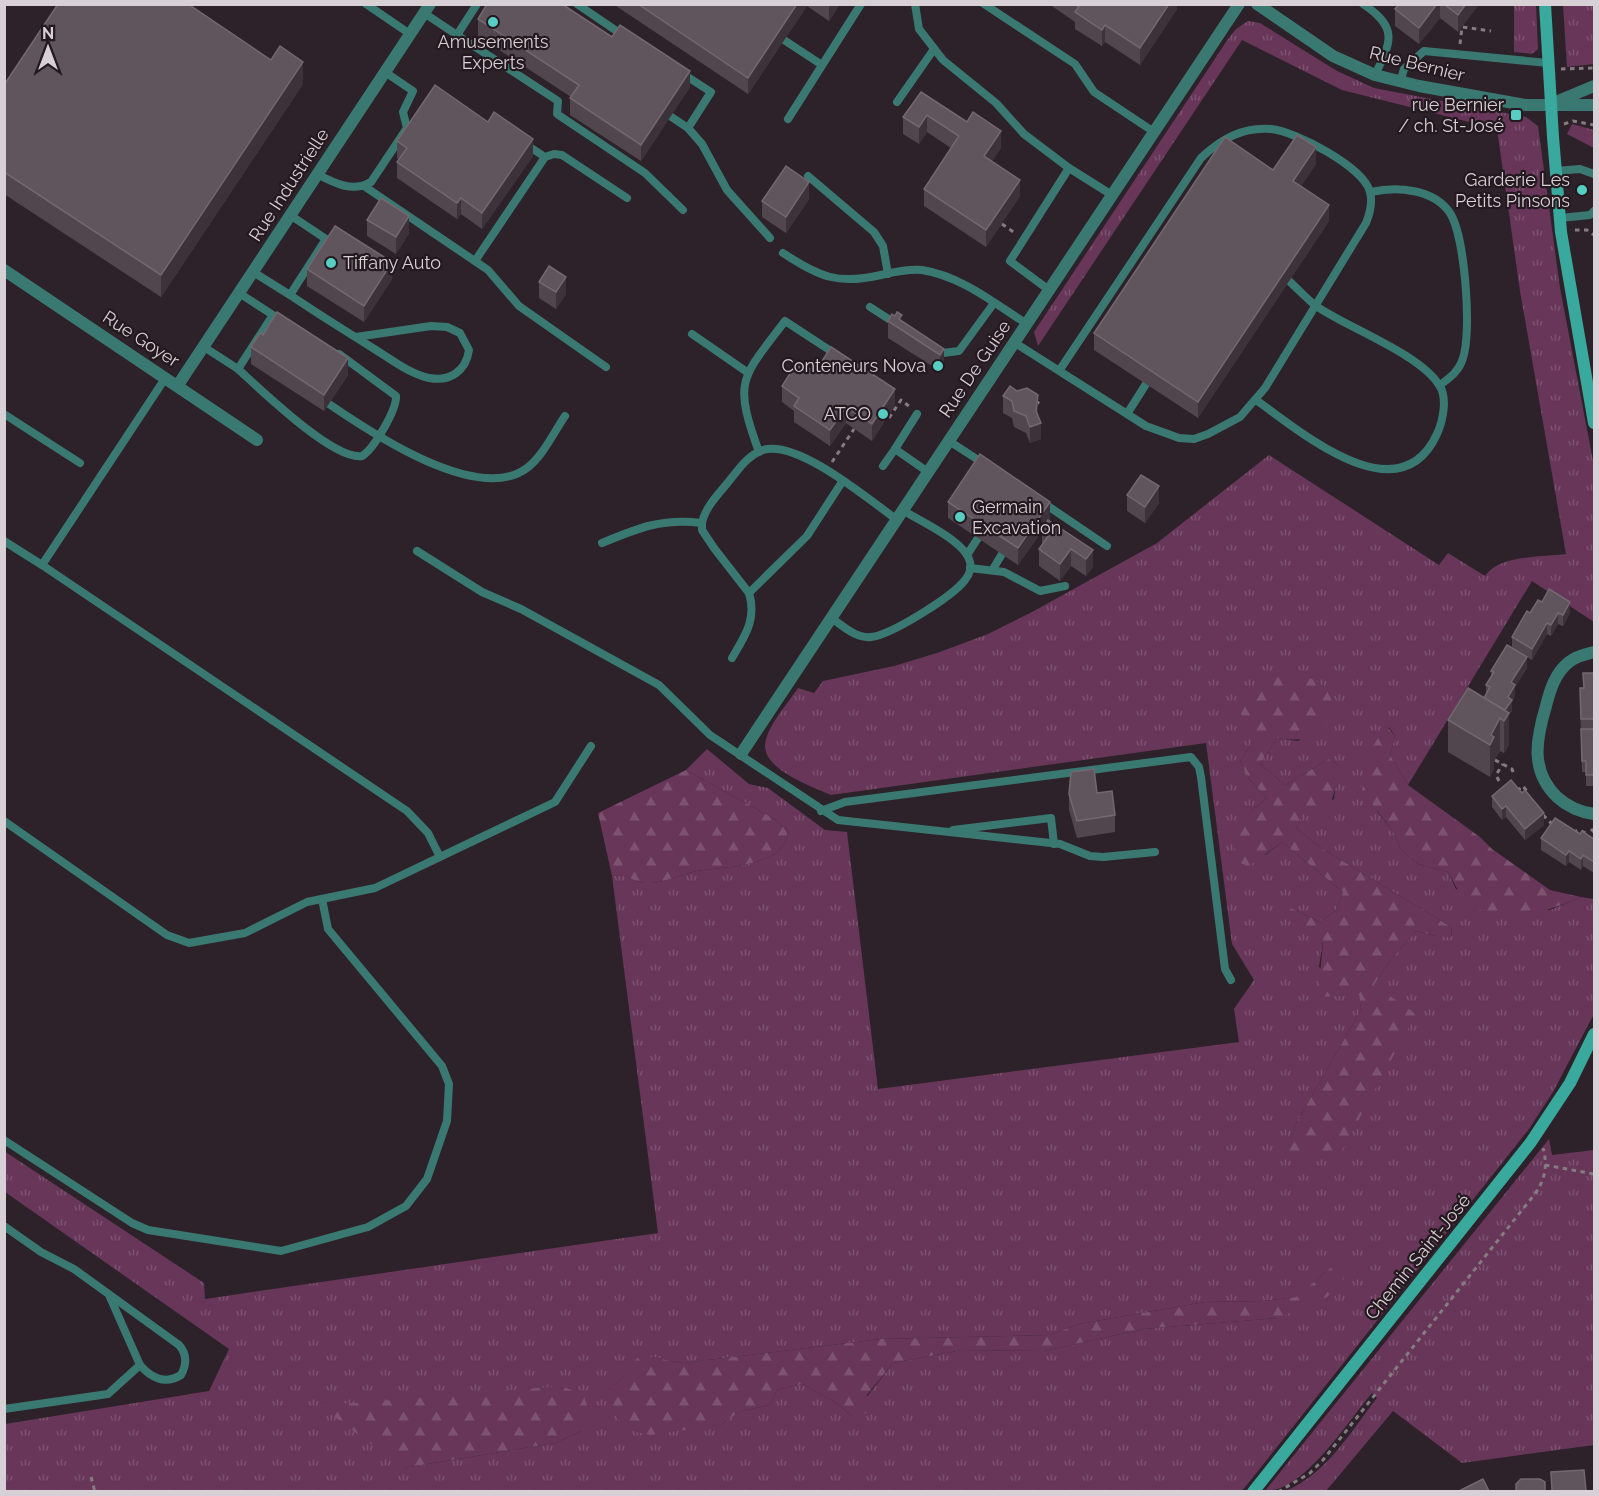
<svg xmlns="http://www.w3.org/2000/svg" width="1599" height="1496" font-family="Raleway,sans-serif">
<style>
.grass{fill:url(#grass-tufts);fill-rule:evenodd}
.forest{fill:url(#forest-firs)}
.lines{fill:none;stroke-linecap:round;stroke-linejoin:round}
.path{stroke:#857c81;stroke-width:3;stroke-dasharray:4.5 4.5;stroke-linecap:butt}
.lane{stroke:#3a7972;stroke-width:8}
.street{stroke:#3a7972;stroke-width:12}
.secondary{stroke:#39a89d;stroke-width:12}
.wall{fill:#52464e}
.shaded-wall{fill:#3d3239}
.building{fill:#60555c;stroke:#73686f;stroke-width:1.5}
.poi-dot{fill:#57cec1;stroke:#23191f;stroke-width:2}
.labels{text-anchor:middle;stroke-width:4.5;stroke-linejoin:round;paint-order:stroke}
.poi-label{font-size:18px;fill:#d7d0d4;stroke:#23191f;text-anchor:end}
.street-label{font-size:18px;fill:#d7d0d4;stroke:#23191f}
</style>
<defs>
<pattern id="grass-tufts" width="24" height="20" patternUnits="userSpaceOnUse" patternTransform="scale(1.5)"><rect width="24" height="20" fill="#673659"/><path d="M3 7l-1-3M5 7V3M7 7l1-3M15 17l-1-3M17 17v-4M19 17l1-3" fill="none" stroke="#7c5270"/></pattern>
<pattern id="forest-firs" width="22" height="20" patternUnits="userSpaceOnUse" patternTransform="scale(1.5)"><rect width="22" height="20" fill="#673659"/><path d="M5 1l3.5 6h-7zM16 11l3.5 6h-7z" fill="#7c5270"/></pattern>
</defs>
<rect width="100%" height="100%" fill="#2d2229"/>
<g class="grass">
<polygon points="1514,5 1536,5 1538,49 1532,54 1514,52"/>
<polygon points="1563,5 1594,5 1594,64 1567,67"/>
<path d="M1248,21L1260,23L1337,71L1374,88L1526,117L1538,126L1560,288L1594,466V622L1532,581L1408,785L1390,755L1395,736L1389,727L1377,811L1393,831L1401,850L1418,864L1448,872L1456,889L1550,910L1581,897L1594,899V1014L1553,1092L1529,1129L1242,1491H5V1424L209,1391L229,1349L5,1192L4,1151L204,1283L205,1299L658,1233L612,876C629,873 633,883 647,883C663,884 681,874 697,871C724,867 786,867 788,831L773,818L686,770L707,749L749,784L768,788L825,830L847,832L878,1089L1239,1042L1234,1009L1254,980L1232,944L1206,743L831,795C811,786 757,768 766,739C771,722 788,703 798,688L814,693L823,681L894,666L937,653L988,634L1032,612L1157,543L1269,455L1439,565L1448,553L1485,576C1499,555 1542,557 1566,554L1520,291L1497,129L1342,90L1242,40L1038,346L1034,332L1228,39L1236,29ZM1336,713L1298,741L1277,738L1260,764L1285,785L1329,759L1338,765L1334,799L1302,814L1296,828L1318,846L1451,927L1452,936H1435L1416,931L1388,963L1374,985L1289,1155L1294,1127L1361,1010L1359,995L1319,967L1323,941L1291,908L1320,922L1336,910L1343,892L1282,842L1265,855L1251,811L1267,798L1249,779L1240,761L1254,740ZM1329,1269L1278,1318L1144,1329L1044,1351L962,1350L893,1363L852,1416L833,1401L802,1384L777,1390L770,1405L741,1411L720,1425L615,1386L638,1358L652,1357L683,1363L880,1339L1050,1335L1079,1324L1205,1302L1263,1301L1297,1297ZM582,1431L555,1443L403,1468Z"/>
<polygon points="1572,124 1594,130 1594,148 1567,134"/>
<path d="M1549,1139L1552,1155L1594,1150V1445L1462,1463L1393,1411L1326,1491H1285C1326,1475 1351,1431 1377,1398L1372,1393C1348,1421 1304,1492 1265,1491Z"/>
</g>
<g class="forest">
<path d="M1277,675C1312,678 1325,674 1336,713C1315,736 1309,743 1277,738L1260,764L1285,785L1329,759L1338,765V778L1330,807L1303,814L1296,828L1318,846L1451,927L1452,937L1435,936L1416,931L1388,963L1374,985L1416,1014L1339,1156L1288,1155L1294,1127L1361,1010L1359,995L1318,997L1323,941L1286,919L1291,908L1320,922L1336,910L1343,892L1282,842L1249,866L1237,862L1233,841L1251,811L1267,798L1249,779L1240,761L1254,740L1239,710L1248,688Z"/>
<path d="M1386,725L1395,736L1390,755L1408,785L1480,837L1492,849L1550,890L1581,897C1536,916 1514,922 1466,905L1448,872L1418,864L1401,850L1393,831L1362,791L1368,754Z"/>
<path d="M686,770L773,818L788,831C786,867 724,867 697,871C681,874 663,884 647,883C633,883 629,873 612,876L598,813Z"/>
<polygon points="1339,1261 1348,1263 1345,1277 1327,1297 1278,1318 1144,1329 1044,1351 962,1350 893,1363 867,1395 867,1413 852,1416 833,1401 802,1384 777,1390 770,1405 741,1411 720,1425 650,1435 628,1430 610,1409 615,1386 638,1357 652,1357 683,1363 880,1339 1050,1335 1079,1324 1205,1302 1263,1301 1296,1297"/>
<polygon points="562,1386 584,1396 591,1418 582,1431 555,1443 403,1468 320,1406"/>
</g>
<g class="lines">
<g class="path">
<polyline points="1460,44 1462,27 1491,31"/>
<polyline points="1561,69 1594,68"/>
<polyline points="1564,124 1573,121 1594,125"/>
<polyline points="1002,224 1015,233"/>
<polyline points="1575,230 1587,230 1594,235"/>
<polyline points="1036,405 1041,399"/>
<polyline points="889,418 901,400 910,407"/>
<polyline points="832,462 854,429"/>
<polyline points="1495,760 1512,769 1514,775"/>
<polyline points="1499,781 1496,775 1503,764"/>
<polyline points="1517,791 1523,786 1528,793"/>
<polyline points="1543,815 1553,825"/>
<polyline points="1591,829 1594,832"/>
<polyline points="1573,832 1579,830 1587,834"/>
<polyline points="1545,1165 1594,1174"/>
<polyline points="91,1477 95,1492"/>
<path d="M1278,1492L1310,1473L1323,1460L1534,1195C1545,1181 1548,1165 1543,1148"/>
</g>
<g class="lane">
<polyline points="366,4 410,34"/>
<polyline points="577,4 624,36"/>
<polyline points="915,4 919,29 943,60 996,103 1024,134 1069,168"/>
<polyline points="984,4 1075,64 1094,92 1154,132"/>
<path d="M1363,4C1399,28 1391,42 1375,75"/>
<polyline points="424,13 457,35 477,4"/>
<polyline points="457,35 558,101 557,114 645,173 683,210"/>
<polyline points="784,40 822,65"/>
<polyline points="1400,82 1404,69 1424,51 1548,63"/>
<polyline points="897,102 934,49"/>
<polyline points="670,116 688,128 711,92 680,72"/>
<polyline points="788,119 861,4"/>
<polyline points="688,128 702,144 727,190 770,238"/>
<polyline points="545,157 554,154 562,155 627,198"/>
<polyline points="1555,171 1580,169 1594,174"/>
<path d="M317,174C334,183 353,193 371,182L407,128L403,112L413,91L385,72"/>
<polyline points="808,176 874,232 883,246 888,274"/>
<polyline points="364,186 488,270 519,306 606,367"/>
<path d="M1371,192C1397,186 1434,189 1450,213C1465,236 1472,332 1463,358C1459,371 1451,377 1440,385"/>
<polyline points="1560,218 1590,215 1594,211"/>
<path d="M783,253C819,277 838,285 881,275C894,272 908,269 922,270C961,276 994,303 1027,324"/>
<polyline points="475,261 545,157 525,144"/>
<polyline points="253,272 290,295 326,239 290,215"/>
<polyline points="1049,290 1010,261 1069,168 1112,195"/>
<path d="M290,295C318,314 347,332 376,350C392,360 410,374 429,378C450,382 466,371 469,350L460,333L447,327L431,326L356,337"/>
<polyline points="870,307 898,325"/>
<polyline points="692,334 747,372"/>
<path d="M1015,343L1146,426L1179,438L1194,439L1208,434L1240,417L1265,388L1366,223C1370,213 1373,203 1370,192C1364,167 1295,131 1271,129C1242,127 1221,139 1201,158L1059,371"/>
<polyline points="204,347 238,369 273,315 239,293"/>
<polyline points="936,351 943,353 959,351 994,303"/>
<path d="M238,369C260,389 334,461 362,456C374,449 397,409 396,396L339,354"/>
<path d="M1256,400C1300,431 1399,517 1437,434C1443,421 1448,397 1439,385C1420,354 1348,328 1316,306C1307,299 1298,289 1289,281"/>
<path d="M329,404C370,432 478,505 527,468C543,456 554,432 565,416"/>
<polyline points="4,414 80,463"/>
<polyline points="917,414 895,449 928,472"/>
<polyline points="1127,414 1146,384"/>
<polyline points="949,441 986,465"/>
<path d="M759,452C733,380 741,379 785,321L837,355"/>
<polyline points="883,466 895,449"/>
<polyline points="1042,502 1107,546"/>
<polyline points="4,541 42,565 166,377"/>
<path d="M602,543C638,528 662,518 702,523"/>
<polyline points="417,551 482,592 521,609 659,685 710,735 838,820 1060,844 1090,856 1103,857 1155,852"/>
<polyline points="967,555 978,538"/>
<polyline points="42,565 407,811 428,833 440,857"/>
<polyline points="970,568 1004,572 1040,591 1065,586"/>
<polyline points="993,569 1002,554"/>
<polyline points="749,593 807,536 842,482"/>
<path d="M830,617C842,625 856,639 871,637C891,635 952,597 965,580C970,574 972,566 969,559C962,540 919,520 902,510"/>
<path d="M732,658C745,636 757,619 749,593L714,548L702,530V523C705,507 719,494 729,481C739,469 748,455 763,450C797,439 868,499 896,519"/>
<polyline points="821,811 845,802 1191,757 1199,767 1201,777 1225,969 1231,980"/>
<polyline points="4,821 167,935 189,943 245,933 307,902 375,888 555,802 591,746"/>
<polyline points="953,830 1051,818 1054,844"/>
<polyline points="4,1140 132,1223 148,1230 281,1251 368,1227 406,1206 427,1179 447,1121 449,1084 442,1066 328,929 322,899"/>
<path d="M4,1226L41,1252L74,1269L179,1345C187,1354 187,1364 181,1375C165,1385 151,1378 140,1365L109,1295"/>
<polyline points="4,1409 108,1394 140,1365"/>
</g>
<g class="street">
<polyline points="1257,4 1333,56 1375,75 1419,86 1525,105 1594,105"/>
<polyline points="1551,104 1594,86"/>
<polyline points="4,270 257,440"/>
<polyline points="178,385 430,4"/>
<path d="M1594,652C1586,654 1576,656 1569,662C1555,673 1550,690 1546,706C1536,739 1530,771 1557,797C1568,807 1579,812 1594,814"/>
<polyline points="741,754 1239,4"/>
</g>
<g class="secondary">
<polyline points="1545,4 1553,137 1561,232 1594,423"/>
<polyline points="1253,1492 1531,1142 1570,1083 1594,1034"/>
</g>
</g>
<g class="wall">
<polygon points="613,4 840,4 829,21 807,6 748,94"/>
<polygon points="1049,4 1177,4 1177,9 1140,65 1105,42 1102,46 1075,29 1075,22"/>
<polygon points="1399,4 1479,4 1458,32 1440,18 1419,44 1395,26 1395,9"/>
<polygon points="478,19 690,87 641,161 570,115 570,98 571,97 478,36"/>
<polygon points="303,84 161,297 4,194 4,85"/>
<polygon points="921,92 1001,148 992,161 1020,196 986,247 924,206 924,189 951,148 927,132 919,144 903,134 903,117"/>
<polygon points="397,141 533,156 482,229 461,214 457,219 397,178 397,162 399,159 397,158"/>
<polygon points="1316,164 1301,186 1329,221 1198,418 1094,350 1094,333 1273,170"/>
<polygon points="809,199 786,233 762,217 762,201"/>
<polygon points="367,220 409,233 396,254 367,236"/>
<polygon points="307,269 392,279 364,322 307,286"/>
<polygon points="539,282 566,294 556,309 539,298"/>
<polygon points="895,316 944,349 944,365 940,371 888,338 888,321"/>
<polygon points="263,335 348,375 324,411 251,364 251,347"/>
<polygon points="815,372 895,405 872,441 846,423 830,446 794,422 794,411 782,402 782,386"/>
<polygon points="1003,396 1038,412 1038,415 1041,439 1030,443 1026,433 1014,427 1012,418 1003,413"/>
<polygon points="1127,495 1159,503 1145,523 1127,511"/>
<polygon points="948,502 1050,519 1048,521 1093,550 1093,567 1086,576 1071,566 1060,581 1039,566 1039,549 1042,546 1042,531 1018,565 948,518"/>
<polygon points="1542,602 1570,613 1563,626 1558,624 1551,636 1547,634 1532,660 1512,648 1512,637 1530,613"/>
<polygon points="1527,668 1515,687 1515,696 1512,702 1512,711 1509,715 1509,745 1504,753 1500,751 1494,761 1494,769 1490,777 1448,752 1448,720 1484,698 1486,694 1486,685 1491,677 1491,671"/>
<polygon points="1594,673 1594,786 1586,786 1586,772 1582,772 1580,699 1584,688"/>
<polygon points="1097,793 1115,815 1115,832 1077,838 1069,810 1069,794"/>
<polygon points="1492,796 1544,825 1525,840 1506,817 1502,820 1492,807"/>
<polygon points="1580,834 1594,839 1594,838 1594,873 1583,866 1581,870 1569,862 1566,866 1541,850 1541,838"/>
</g>
<g class="shaded-wall">
<polygon points="797,4 807,4 807,6 748,94 748,78"/>
<polygon points="829,4 840,4 829,21"/>
<polygon points="1169,4 1177,4 1177,9 1140,65 1140,48"/>
<polygon points="1437,4 1440,4 1440,18 1419,44 1419,28"/>
<polygon points="1466,4 1479,4 1458,32 1458,15"/>
<polygon points="1105,25 1105,42 1102,46 1102,30"/>
<polygon points="303,62 303,84 161,297 161,275"/>
<polygon points="690,71 690,87 641,161 641,145"/>
<polygon points="927,115 927,132 919,144 919,127"/>
<polygon points="1001,131 1001,148 984,173 984,156"/>
<polygon points="533,139 533,156 482,229 482,213"/>
<polygon points="1316,147 1316,164 1293,198 1293,181"/>
<polygon points="1020,180 1020,196 986,247 986,230"/>
<polygon points="809,182 809,199 786,233 786,217"/>
<polygon points="461,198 461,214 457,219 457,203"/>
<polygon points="1329,205 1329,221 1198,418 1198,402"/>
<polygon points="409,216 409,233 396,254 396,237"/>
<polygon points="392,262 392,279 364,322 364,306"/>
<polygon points="566,277 566,294 556,309 556,292"/>
<polygon points="944,349 944,365 940,371 940,355"/>
<polygon points="348,358 348,375 324,411 324,395"/>
<polygon points="895,389 895,405 872,441 872,424"/>
<polygon points="1038,395 1038,412 1036,424 1041,423 1041,439 1030,443 1030,427 1036,411"/>
<polygon points="846,407 846,423 830,446 830,430"/>
<polygon points="1159,486 1159,503 1145,523 1145,507"/>
<polygon points="1050,502 1050,519 1018,565 1018,548"/>
<polygon points="1071,549 1071,566 1060,581 1060,564"/>
<polygon points="1093,550 1093,567 1086,576 1086,559"/>
<polygon points="1570,602 1570,613 1563,626 1563,615"/>
<polygon points="1558,613 1558,624 1551,636 1551,625"/>
<polygon points="1547,623 1547,634 1532,660 1532,649"/>
<polygon points="1527,657 1527,668 1515,687 1515,696 1512,702 1512,711 1509,715 1509,745 1504,753 1504,721 1503,720 1508,697 1511,682"/>
<polygon points="1500,718 1500,751 1494,761 1494,769 1490,777 1490,745 1491,735"/>
<polygon points="1506,806 1506,817 1502,820 1502,809"/>
<polygon points="1544,813 1544,825 1525,840 1525,829"/>
<polygon points="1569,851 1569,862 1566,866 1566,855"/>
<polygon points="1583,855 1583,866 1581,870 1581,859"/>
</g>
<g class="building">
<polygon points="58,4 188,4 271,60 280,46 303,62 161,275 4,172 4,85"/>
<polygon points="487,4 562,4 612,37 620,25 690,71 641,145 570,98 579,85 478,19"/>
<polygon points="638,4 797,4 748,78"/>
<polygon points="1074,4 1169,4 1140,48 1105,25 1102,30 1075,12 1079,7"/>
<polygon points="1399,4 1437,4 1419,28 1395,9"/>
<polygon points="1444,4 1466,4 1458,15"/>
<polygon points="435,85 488,122 494,112 533,139 482,213 461,198 457,203 397,162 407,148 397,141"/>
<polygon points="921,92 967,122 973,112 1001,131 984,156 1020,180 986,230 924,189 959,136 927,115 919,127 903,117"/>
<polygon points="1297,135 1316,147 1293,181 1329,205 1198,402 1094,333 1225,137 1273,170"/>
<polygon points="786,166 809,182 786,217 762,201"/>
<polygon points="381,198 409,216 396,237 367,220"/>
<polygon points="335,226 392,262 364,306 307,269"/>
<polygon points="549,266 566,277 556,292 539,282"/>
<polygon points="277,312 348,358 324,395 251,347 260,333 263,335"/>
<polygon points="897,312 902,315 899,319 944,349 940,355 888,321 892,314 895,316"/>
<polygon points="831,347 895,389 872,424 846,407 830,430 794,406 799,398 782,386 798,361 815,372"/>
<polygon points="1010,386 1017,391 1027,388 1038,395 1036,411 1041,423 1030,427 1026,416 1014,411 1012,401 1003,396"/>
<polygon points="980,454 1050,502 1018,548 948,502"/>
<polygon points="1141,475 1159,486 1145,507 1127,495"/>
<polygon points="1048,520 1093,550 1086,559 1071,549 1060,564 1039,549 1049,535 1042,530"/>
<polygon points="1549,589 1570,602 1563,615 1558,613 1551,625 1547,623 1532,649 1512,637 1527,611 1530,613 1538,600 1542,602"/>
<polygon points="1507,645 1527,657 1511,682 1515,685 1508,697 1512,700 1505,710 1484,698 1490,687 1486,685 1494,672 1491,671"/>
<polygon points="1583,673 1594,673 1594,719 1581,719 1580,688 1584,688"/>
<polygon points="1468,688 1509,713 1504,721 1500,718 1491,735 1494,737 1490,745 1448,720"/>
<polygon points="1581,729 1594,729 1594,775 1586,775 1586,761 1582,761"/>
<polygon points="1094,769 1097,793 1112,791 1115,815 1077,821 1069,794 1071,772"/>
<polygon points="1511,780 1522,793 1525,790 1544,813 1525,829 1506,806 1502,809 1492,796"/>
<polygon points="1555,818 1580,834 1582,831 1594,839 1594,838 1594,862 1583,855 1581,859 1569,851 1566,855 1541,838"/>
<polygon points="1584,1470 1586,1491 1552,1491 1551,1472"/>
<polygon points="1483,1479 1489,1491 1459,1491"/>
<polygon points="1521,1479 1540,1479 1545,1482 1545,1491 1516,1491 1516,1484"/>
</g>
<g class="poi-dot">
<circle cx="493" cy="22" r="6"/>
<rect x="1510" y="109" width="12" height="12" rx="3"/>
<circle cx="1582" cy="190" r="6"/>
<circle cx="331" cy="263" r="6"/>
<circle cx="938" cy="366" r="6"/>
<circle cx="883" cy="414" r="6"/>
<circle cx="960" cy="517" r="6"/>
</g>
<g class="labels">
<g class="poi-label">
<text x="493" y="48" text-anchor="middle">Amusements<tspan x="493" dy="21">Experts</tspan></text>
<text x="1504" y="111">rue Bernier<tspan x="1504" dy="21">/ ch. St-José</tspan></text>
<text x="1570" y="186">Garderie Les<tspan x="1570" dy="21">Petits Pinsons</tspan></text>
<text x="343" y="269" text-anchor="start">Tiffany Auto</text>
<text x="926" y="372">Conteneurs Nova</text>
<text x="871" y="420">ATCO</text>
<text x="972" y="513" text-anchor="start">Germain<tspan x="972" dy="21">Excavation</tspan></text>
</g>
<g class="street-label">
<text transform="translate(1417 64) rotate(14)" y="6">Rue Bernier</text>
<text transform="translate(289 185) rotate(-57)" y="6">Rue Industrielle</text>
<text transform="translate(141 339) rotate(33)" y="6">Rue Goyer</text>
<text transform="translate(975 369) rotate(-56)" y="6">Rue De Guise</text>
<text transform="translate(1418 1257) rotate(-51)" y="6">Chemin Saint-José</text>
</g>
</g>
<rect width="1599" height="1496" fill="none" stroke="#d7d0d4" stroke-width="12"/>
<g transform="translate(48 48)" stroke="#23191f" stroke-width="4.5" paint-order="stroke">
<path d="M0-4.5L10 22L0 15L-10 22Z" fill="#d7d0d4"/>
<text y="-9" font-size="16" font-weight="bold" text-anchor="middle" fill="#d7d0d4">N</text>
</g>
</svg>
